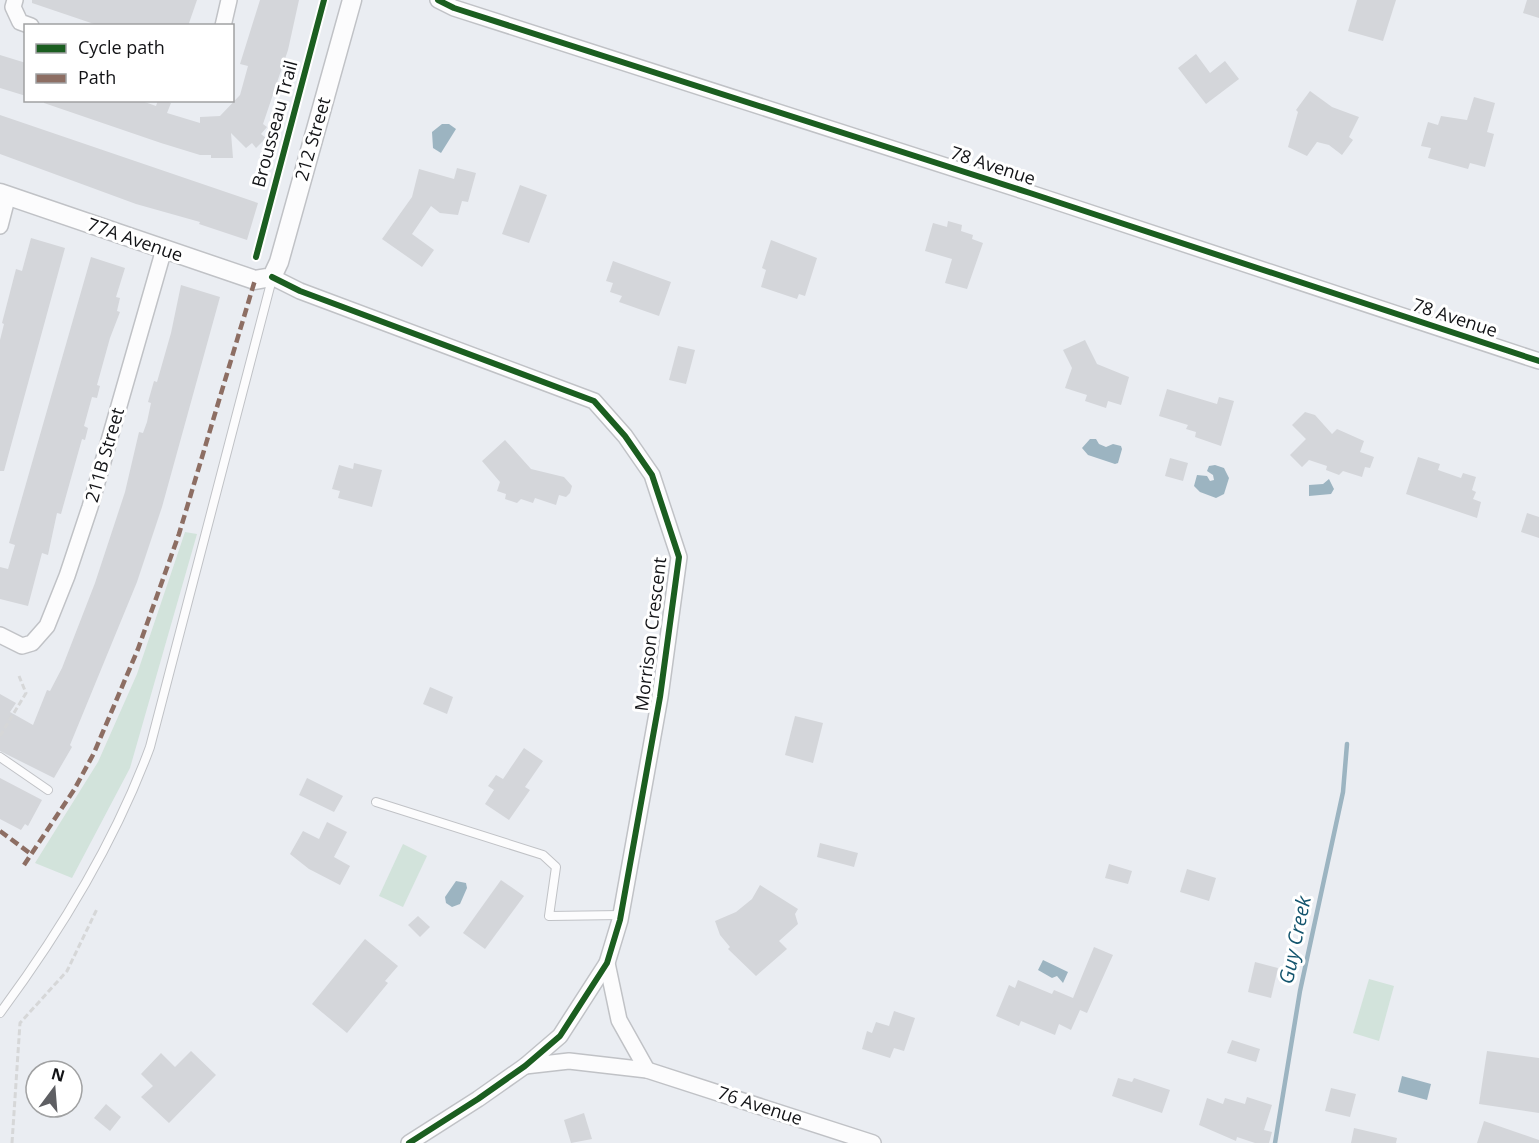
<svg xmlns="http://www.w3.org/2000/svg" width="1539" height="1143" font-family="'Open Sans',sans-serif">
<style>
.green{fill:#d2e3db}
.water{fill:#9cb4c1}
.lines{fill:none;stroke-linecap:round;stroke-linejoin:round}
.stream{stroke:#9cb4c1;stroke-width:4.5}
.building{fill:#d4d6da}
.service-casing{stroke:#c0c2c6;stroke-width:10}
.minor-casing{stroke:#c0c2c6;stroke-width:18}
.tertiary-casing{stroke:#c0c2c6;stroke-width:21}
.path{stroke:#d6d7d8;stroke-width:3;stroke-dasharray:6 3;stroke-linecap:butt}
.service{stroke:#fcfcfd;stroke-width:8}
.minor{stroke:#fcfcfd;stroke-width:15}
.tertiary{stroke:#fcfcfd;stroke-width:18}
.quiet{stroke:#8d6e63;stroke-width:4.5;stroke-dasharray:9 4.5;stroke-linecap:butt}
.cycleway-casing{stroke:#fff;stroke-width:10}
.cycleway{stroke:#1b5e20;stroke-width:6}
.labels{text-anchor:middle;stroke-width:6;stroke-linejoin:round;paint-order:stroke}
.street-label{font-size:18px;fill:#121316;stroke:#fff}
.water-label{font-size:20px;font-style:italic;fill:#14556e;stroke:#fff}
</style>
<rect width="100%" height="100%" fill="#eaedf2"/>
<g class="green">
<polygon points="185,532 197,534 130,768 72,878 35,863 98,762 137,674"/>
<polygon points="403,844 427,856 403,907 379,896"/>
<polygon points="1369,979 1394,986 1379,1041 1353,1033"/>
</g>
<g class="water">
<polygon points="442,124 449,124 456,129 441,153 433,148 432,132"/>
<polygon points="1090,439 1096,439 1099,444 1106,447 1113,444 1121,446 1122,449 1118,463 1115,464 1088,455 1082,448"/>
<polygon points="1215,465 1224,468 1229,478 1224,494 1216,498 1200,492 1194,486 1197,475 1207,476 1210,481 1214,480 1213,475 1207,471 1209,466"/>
<polygon points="1329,479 1334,489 1331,494 1309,496 1309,485 1323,484"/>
<polygon points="456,881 466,883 467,888 460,904 452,907 446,903 445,897"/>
<polygon points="1043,960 1068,972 1063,983 1057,976 1052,978 1038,970"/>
<polygon points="1402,1076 1431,1084 1427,1100 1398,1092"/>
</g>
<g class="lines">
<polyline class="stream" points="1275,1143 1300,991 1343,792 1347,744"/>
</g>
<g class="building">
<polygon points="32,0 197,0 188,26 100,26 32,3"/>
<polygon points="260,0 299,0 288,50 263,124 267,127 261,134 266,138 256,148 252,143 246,148 231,133 233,158 211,158 211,155 200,155 161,143 44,103 44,100 139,100 156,106 158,100 164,100 171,103 167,113 200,123 200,117 220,116 240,95 248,66 240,64"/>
<polygon points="1357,0 1396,0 1383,41 1348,31"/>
<polygon points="1527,0 1539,0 1539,18 1523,13"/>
<polygon points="1196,54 1210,73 1225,61 1239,79 1206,104 1178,68"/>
<polygon points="0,55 26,63 26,96 0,88"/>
<polygon points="1310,91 1332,107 1359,117 1349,137 1353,140 1342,155 1329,145 1317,142 1307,156 1288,147 1298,112 1296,110"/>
<polygon points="1474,97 1495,103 1487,132 1494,134 1485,167 1470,163 1468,169 1428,158 1431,148 1421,146 1428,122 1438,125 1441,116 1467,120"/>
<polygon points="0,115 258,203 247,240 199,224 200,222 136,204 0,154"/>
<polygon points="457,168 476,173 468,202 462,201 458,215 440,213 431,206 412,234 434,250 422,267 382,239 412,197 419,169 454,179"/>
<polygon points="520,185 547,195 529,243 502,234"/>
<polygon points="948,221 962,225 961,231 973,235 972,239 983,243 967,289 945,283 952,259 925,251 933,223 947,227"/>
<polygon points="31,238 65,248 4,471 0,471 0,340 4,324 2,323 16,269 22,271"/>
<polygon points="771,240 817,258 805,296 799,294 797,299 761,287 766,270 762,268"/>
<polygon points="91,257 125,268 116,297 120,298 117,311 120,312 110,338 97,385 100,386 97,398 92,397 84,426 88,428 85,440 82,439 61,514 57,513 48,555 42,553 28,606 0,599 0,567 8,569 15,545 9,543"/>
<polygon points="613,261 671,282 659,316 619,302 622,296 610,292 613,283 606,281"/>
<polygon points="181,285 220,297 162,507 137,582 70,745 72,747 54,778 0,751 0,694 16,703 10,712 33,725 47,690 50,691 62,668 95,583 125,492 139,432 143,433 147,422 151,403 148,402 154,381 157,382 171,333"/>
<polygon points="1085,340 1097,364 1129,377 1121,405 1108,401 1106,408 1085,401 1087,395 1065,388 1072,368 1063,350"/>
<polygon points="678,346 695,350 686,384 669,380"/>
<polygon points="1167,389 1217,404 1219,397 1234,401 1221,446 1195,437 1196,432 1186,429 1188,425 1159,416"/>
<polygon points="1305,412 1315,415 1332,434 1337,429 1364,441 1360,452 1374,457 1370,468 1365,467 1362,477 1343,471 1339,475 1326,470 1327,466 1309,460 1302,467 1290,455 1306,439 1292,425"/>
<polygon points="505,440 531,469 564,477 572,486 570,493 566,497 559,495 556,505 535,498 533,503 521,499 517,503 505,499 506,494 497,491 500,482 482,461"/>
<polygon points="1418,457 1440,464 1438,470 1461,478 1463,473 1476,477 1472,490 1476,492 1473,499 1481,502 1477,518 1406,494"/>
<polygon points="1170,458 1188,463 1183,481 1165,476"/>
<polygon points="354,463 382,470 372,507 338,498 340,491 332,489 339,465 353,469"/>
<polygon points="1527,513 1539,517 1539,538 1521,532"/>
<polygon points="430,687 453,697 447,714 423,704"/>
<polygon points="795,716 823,723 813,763 785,755"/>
<polygon points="524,748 543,761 525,787 530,790 509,820 485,804 494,790 488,786 496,775 503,779"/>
<polygon points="0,778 42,800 28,826 25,824 21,830 0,819"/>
<polygon points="307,778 343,796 334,812 299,795"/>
<polygon points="327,822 347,832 334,857 350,866 340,885 309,869 290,854 303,831 319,839"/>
<polygon points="820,843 858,853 854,867 817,857"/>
<polygon points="1109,864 1132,871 1128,884 1105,878"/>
<polygon points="1187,869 1216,878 1209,901 1180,892"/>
<polygon points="501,880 524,896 485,949 463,933"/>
<polygon points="760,885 798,909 795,914 798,924 779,941 787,949 756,976 728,949 730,947 720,935 715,921 736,912 752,899"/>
<polygon points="418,916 430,927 420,937 408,925"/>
<polygon points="365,939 398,966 385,981 388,983 347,1033 312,1004"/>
<polygon points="1094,947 1113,955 1087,1013 1080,1010 1071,1030 1059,1024 1055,1035 1021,1021 1019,1026 996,1016 1009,985 1015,988 1018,980 1052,994 1054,990 1073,998"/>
<polygon points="1255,962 1278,968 1271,998 1248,992"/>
<polygon points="894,1011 915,1018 904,1051 894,1048 890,1058 862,1049 867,1031 872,1033 876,1022 889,1026"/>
<polygon points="1232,1040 1260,1049 1256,1062 1227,1053"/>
<polygon points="191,1051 216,1075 169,1123 141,1097 153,1086 141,1074 161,1053 175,1067"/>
<polygon points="1487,1051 1539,1058 1539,1113 1479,1104"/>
<polygon points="1118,1078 1132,1082 1134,1078 1170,1090 1162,1113 1112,1096"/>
<polygon points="1331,1088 1356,1094 1350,1117 1325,1111"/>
<polygon points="1247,1097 1272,1105 1264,1130 1272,1132 1269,1143 1255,1143 1237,1137 1236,1141 1199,1125 1207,1098 1223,1104 1225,1098 1245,1104"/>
<polygon points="106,1104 121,1117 110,1131 94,1118"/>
<polygon points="584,1113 592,1139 571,1143 564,1120"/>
<polygon points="1484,1121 1539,1140 1539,1143 1477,1143"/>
<polygon points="1354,1128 1397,1138 1396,1143 1351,1143"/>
</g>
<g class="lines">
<defs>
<g id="service">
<polyline points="0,757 48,790"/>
<polyline points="376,802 543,855 556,867 549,916 621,915"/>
<path d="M0,1013C60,932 115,842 150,747L272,279"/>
</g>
<g id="minor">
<polyline points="15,0 13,7 20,22 31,26"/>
<polyline points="438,0 454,8 1030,193 1539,361"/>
<polyline points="223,26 229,0"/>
<polyline points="0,226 8,195"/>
<polyline points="272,277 300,291 594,401 625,436 652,475 679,557 660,697 620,920 607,963 560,1036 525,1066 478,1099 409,1143"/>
<polyline points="0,635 22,646 32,643 47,626 67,576 90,507 164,249"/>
<polyline points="607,963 619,1020 647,1070"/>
<polyline points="525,1066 569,1061 647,1070 873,1143"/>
</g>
<polyline id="tertiary" points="0,193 255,280 272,277 279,262 352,0"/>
</defs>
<use href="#service" class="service-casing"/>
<use href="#minor" class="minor-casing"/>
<use href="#tertiary" class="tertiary-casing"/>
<g class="path">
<polyline points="0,736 26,693 19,676"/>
<polyline points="12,1143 20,1023 67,971 97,909"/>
</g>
<use href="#service" class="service"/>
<use href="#minor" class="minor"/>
<use href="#tertiary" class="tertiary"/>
<g class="quiet">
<polyline points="0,831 31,854"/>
<polyline points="24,865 74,790 94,753 138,649 179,534 255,280"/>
</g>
<defs>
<g id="cycleway">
<polyline points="438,0 454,8 1030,193 1539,361"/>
<polyline points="256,257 324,0"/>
<polyline points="272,277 300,291 594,401 625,436 652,475 679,557 660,697 620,920 607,963 560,1036 525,1066 478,1099 409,1143"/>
</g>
</defs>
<use href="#cycleway" class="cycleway-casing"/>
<use href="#cycleway" class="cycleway"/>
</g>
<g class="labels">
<g class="street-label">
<text transform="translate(275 124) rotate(-75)" y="6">Brousseau Trail</text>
<text transform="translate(313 139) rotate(-74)" y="6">212 Street</text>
<text transform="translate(993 166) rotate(18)" y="6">78 Avenue</text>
<text transform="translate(135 240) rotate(19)" y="6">77A Avenue</text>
<text transform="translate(1455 318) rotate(18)" y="6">78 Avenue</text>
<text transform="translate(105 455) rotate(-74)" y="6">211B Street</text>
<text transform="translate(651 634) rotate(-83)" y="6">Morrison Crescent</text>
<text transform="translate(760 1106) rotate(18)" y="6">76 Avenue</text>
</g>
<g class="water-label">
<text transform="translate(1295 940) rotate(-78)" y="7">Guy Creek</text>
</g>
</g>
<rect x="24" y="24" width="210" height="78" fill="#ffffff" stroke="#a0a1a2" stroke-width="1.5"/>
<rect x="36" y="44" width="30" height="9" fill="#1b5e20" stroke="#a0a1a2" stroke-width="1.5"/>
<text x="78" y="54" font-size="18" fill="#121316">Cycle path</text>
<rect x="36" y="74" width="30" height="9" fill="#8d6e63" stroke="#a0a1a2" stroke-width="1.5"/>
<text x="78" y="84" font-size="18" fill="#121316">Path</text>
<g transform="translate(54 1089) rotate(16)"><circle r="28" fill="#ffffff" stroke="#a0a1a2" stroke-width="1.5"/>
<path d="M0-4.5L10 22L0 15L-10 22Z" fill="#5e5f63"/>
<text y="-9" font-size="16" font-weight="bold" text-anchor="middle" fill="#121316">N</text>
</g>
</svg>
